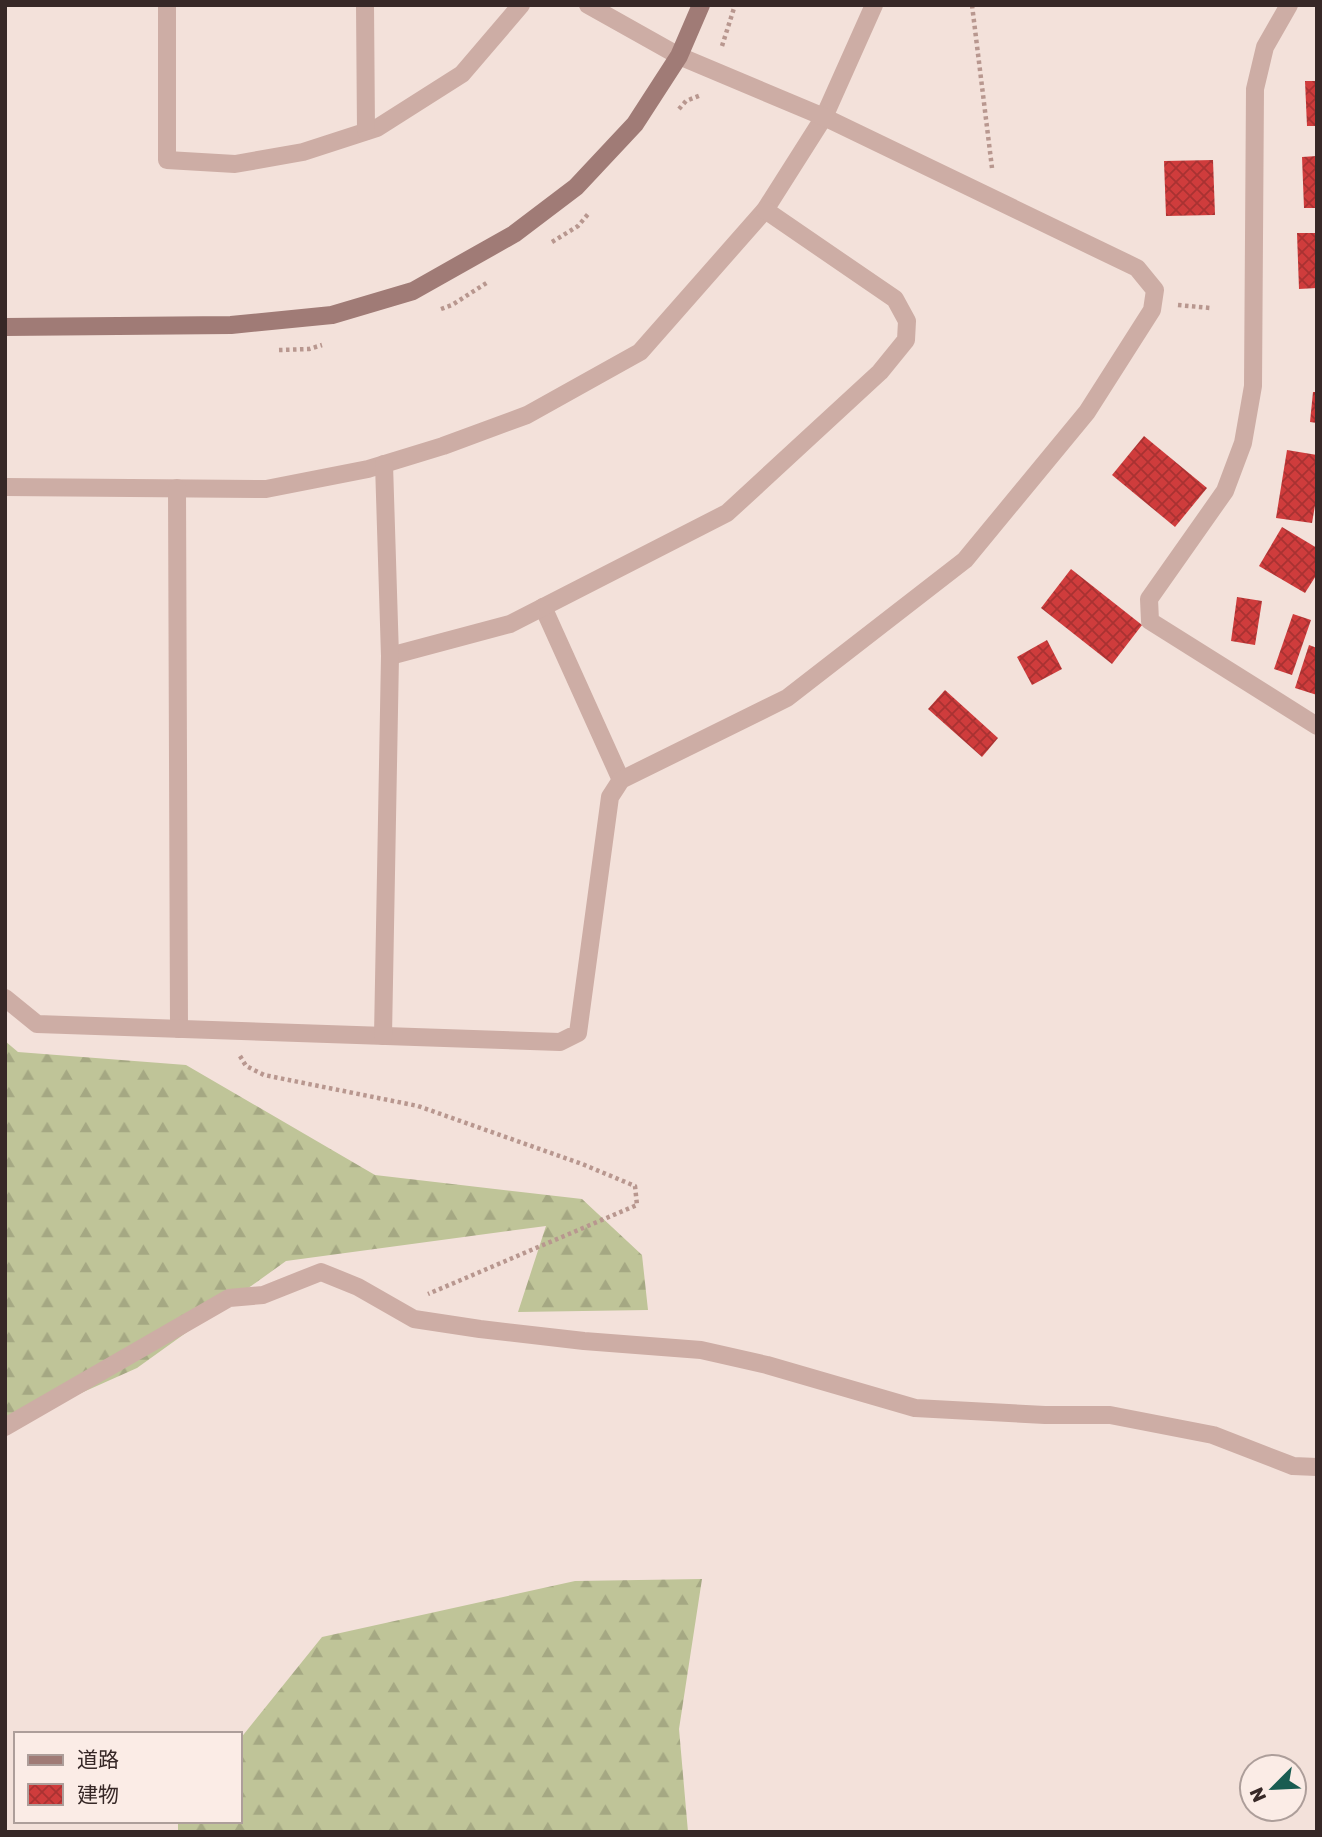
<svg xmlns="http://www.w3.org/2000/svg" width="1322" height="1837" font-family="Rubik,'Noto Sans JP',sans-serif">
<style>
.forest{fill:url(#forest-firs)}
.building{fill:url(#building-cross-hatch)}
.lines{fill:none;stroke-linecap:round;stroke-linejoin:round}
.path{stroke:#b8978f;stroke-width:4.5;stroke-dasharray:3.5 3.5;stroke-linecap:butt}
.street{stroke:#cdada5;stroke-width:18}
.secondary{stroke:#a07b76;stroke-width:18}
</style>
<defs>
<pattern id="forest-firs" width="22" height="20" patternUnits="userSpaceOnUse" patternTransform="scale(1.75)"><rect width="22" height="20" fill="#bfc498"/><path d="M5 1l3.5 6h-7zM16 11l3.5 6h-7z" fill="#a5a883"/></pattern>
<pattern id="building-cross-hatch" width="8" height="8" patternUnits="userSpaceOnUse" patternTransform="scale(1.75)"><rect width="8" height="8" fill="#cf3c3c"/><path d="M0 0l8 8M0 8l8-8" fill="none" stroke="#a93232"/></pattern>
</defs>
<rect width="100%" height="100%" fill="#f3e1da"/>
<g class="forest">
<polygon points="5,1041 18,1052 186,1065 375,1175 582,1199 642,1255 648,1310 518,1312 546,1226 286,1261 137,1368 5,1427"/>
<polygon points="702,1579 679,1729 688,1832 178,1832 178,1821 240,1821 240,1739 322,1637 575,1581"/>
</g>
<g class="building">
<polygon points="1305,81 1317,81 1317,126 1307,126"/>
<polygon points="1317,156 1317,208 1304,208 1302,157"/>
<polygon points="1213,160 1215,215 1166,216 1164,161"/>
<polygon points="1297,233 1317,233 1317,288 1299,289"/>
<polygon points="1313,392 1317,392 1317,423 1310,422"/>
<polygon points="1144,436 1207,488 1175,527 1112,475"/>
<polygon points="1287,450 1317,455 1317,494 1312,523 1276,518"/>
<polygon points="1282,527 1317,548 1317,574 1305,593 1259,566"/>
<polygon points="1071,569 1142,625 1112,664 1041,608"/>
<polygon points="1237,597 1262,601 1255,645 1231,641"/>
<polygon points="1293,614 1311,620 1292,675 1274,669"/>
<polygon points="1047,640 1062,669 1032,685 1017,657"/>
<polygon points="1309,645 1317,648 1317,695 1295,688"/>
<polygon points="945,690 998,738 982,757 928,709"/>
</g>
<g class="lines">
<g class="path">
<polyline points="972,5 992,168"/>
<polyline points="722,46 735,5"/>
<polyline points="679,109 686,101 701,95"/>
<polyline points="552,242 578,226 589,213"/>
<polyline points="1178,305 1210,308"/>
<polyline points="441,309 452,305 488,282"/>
<polyline points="279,350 309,349 322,345"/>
<polyline points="240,1056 246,1066 264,1075 418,1106 582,1164 635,1186 637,1205 428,1294"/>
</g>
<g class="street">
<polyline points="167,5 167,160 235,164 303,152 377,128 462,74 521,5"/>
<polyline points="365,5 366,131"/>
<polyline points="1289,5 1265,47 1255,89 1253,386 1243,443 1225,491 1149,599 1150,621 1317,726"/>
<polyline points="5,487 266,489 368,469 443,446 527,415 640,352 765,210 824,117 874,5"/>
<polyline points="177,488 179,1029"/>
<polyline points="543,607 621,780"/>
<polyline points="390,656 510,624 727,513 880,372 906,340 907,321 895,299 765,210"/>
<polyline points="5,998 37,1024 560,1042 578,1033 610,797 621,780 787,698 965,560 1087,412 1152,310 1155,290 1137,268 824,117 679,56 588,5"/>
<polyline points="383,1036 390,656 384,464"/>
<polyline points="5,1427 229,1298 263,1295 321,1272 358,1287 414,1319 480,1329 584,1341 701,1350 767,1365 915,1408 1045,1415 1110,1415 1213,1435 1293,1466 1317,1467"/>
</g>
<polyline class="secondary" points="5,327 231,325 332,315 413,291 514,234 576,187 635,124 679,56 701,5"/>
</g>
<rect width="1322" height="1837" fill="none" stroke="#372827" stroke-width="14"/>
<rect x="14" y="1732" width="228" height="91" fill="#fbece6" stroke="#ad9e9a" stroke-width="2"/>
<rect x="28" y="1755" width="35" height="10" fill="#a07b76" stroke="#ad9e9a" stroke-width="2"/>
<text x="77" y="1767" font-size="21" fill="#372827">道路</text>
<rect x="28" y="1784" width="35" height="21" fill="url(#building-cross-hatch)" stroke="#ad9e9a" stroke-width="2"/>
<text x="77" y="1802" font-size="21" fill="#372827">建物</text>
<g transform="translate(1273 1788) rotate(246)"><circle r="33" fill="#fbece6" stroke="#ad9e9a" stroke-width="2"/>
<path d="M0-5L12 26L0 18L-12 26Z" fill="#195c51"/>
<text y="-10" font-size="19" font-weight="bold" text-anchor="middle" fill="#372827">N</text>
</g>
</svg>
